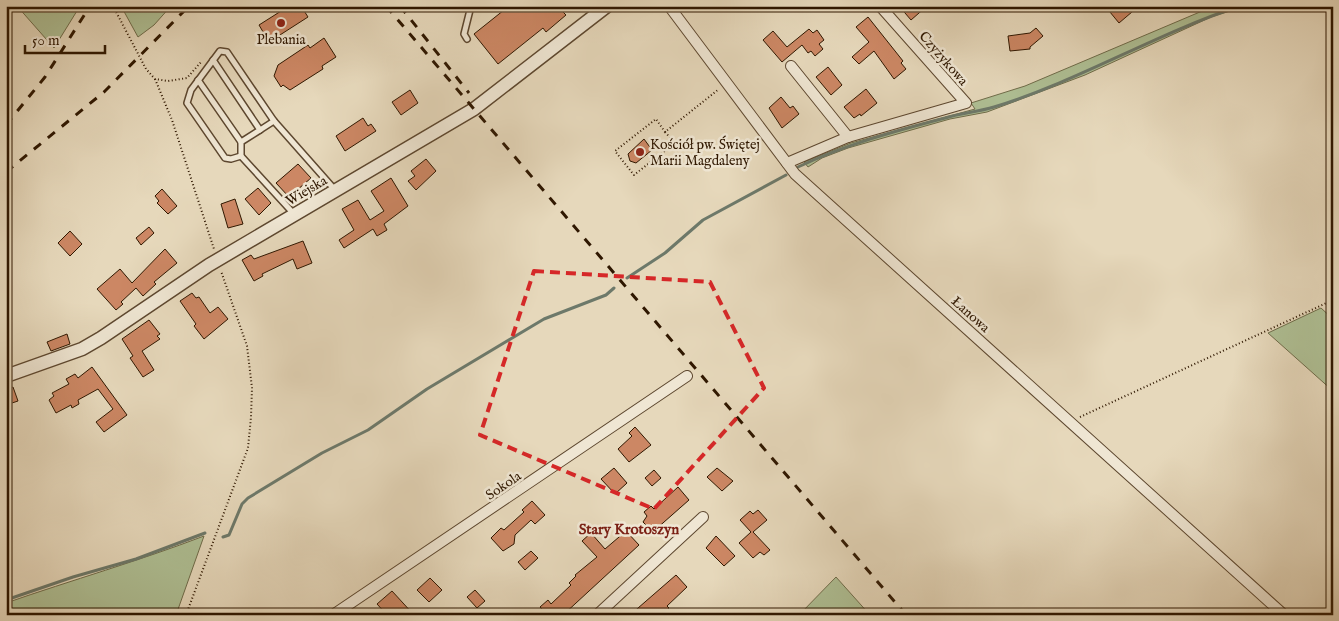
<svg xmlns="http://www.w3.org/2000/svg" width="1339" height="621" font-family="'IM FELL English',serif">
<style>
.green{fill:#afc095;stroke:#6f6c4a}
.lines{fill:none;stroke-linecap:round;stroke-linejoin:round}
.stream{stroke:#6d796a;stroke-width:3}
.building{fill:#cc8764;stroke:#2f1700}
.service-casing{stroke:#5d472f;stroke-width:8}
.minor-casing{stroke:#5d472f;stroke-width:12}
.tertiary-casing{stroke:#5d472f;stroke-width:15}
.path{stroke:#2f1700;stroke-width:2;stroke-dasharray:1 2.5;stroke-linecap:butt}
.service{stroke:#efe6d3;stroke-width:5}
.minor{stroke:#efe6d3;stroke-width:10}
.tertiary{stroke:#efe6d3;stroke-width:12}
.rail{stroke:#2f1700;stroke-width:3;stroke-dasharray:9 9;stroke-linecap:butt}
.marked{fill:none;stroke:#d62828;stroke-width:4;stroke-dasharray:10 6;stroke-linejoin:round}
.poi-dot{fill:#8f2418;stroke:#efe6d3;stroke-width:2}
.labels{text-anchor:middle;stroke-width:5;stroke-linejoin:round;paint-order:stroke}
.poi-label{font-size:14px;fill:#2f1700;stroke:#efe6d3}
.street-label{font-size:14px;fill:#2f1700;stroke:#efe6d3}
.neighbourhood-label{font-size:15px;font-weight:bold;fill:#7a1f14;stroke:#efe6d3}
</style>
<rect width="100%" height="100%" fill="#e6d8bb"/>
<filter id="stains"><feTurbulence type="fractalNoise" baseFrequency=".004" numOctaves="4"/><feColorMatrix values="0 0 0 0 .2 0 0 0 0 .09 0 0 0 0 .02 0 0 0 .5 -.17"/></filter>
<radialGradient id="worn" r=".72"><stop offset=".6" stop-color="#630" stop-opacity="0"/><stop offset="1" stop-color="#630" stop-opacity=".3"/></radialGradient>
<g class="green">
<polygon points="17,6 80,6 54,48"/>
<polygon points="121,6 171,6 154,25 138,37"/>
<polygon points="1214,6 1246,6 1211,17 1085,75 987,112 950,119 848,148 822,158 808,167 804,162 851,143 975,109 971,103 1025,86"/>
<polygon points="1321,308 1333,319 1333,391 1268,333"/>
<path d="M204,536L176,615H6V603C72,580 139,561 204,536Z"/>
<polygon points="836,577 870,615 799,615"/>
</g>
<g class="lines">
<g class="stream">
<path d="M798,167C844,145 895,131 945,118C961,113 978,112 994,107C1079,81 1155,34 1240,6"/>
<polyline points="627,278 665,253 703,220 786,175"/>
<polyline points="223,537 229,535 242,504 248,498 322,453 368,430 427,389 544,319 606,295 614,288"/>
<polyline points="6,600 73,577 136,559 205,533"/>
</g>
</g>
<g class="building">
<polygon points="289,6 301,6 308,17 269,42 259,25"/>
<polygon points="509,6 571,6 563,12 566,15 546,32 543,28 498,64 474,34"/>
<polygon points="899,6 927,6 911,20"/>
<polygon points="1105,6 1139,6 1119,23"/>
<polygon points="868,17 903,61 901,63 906,69 894,79 874,51 859,64 852,57 869,42 856,27"/>
<polygon points="1036,28 1043,36 1030,47 1030,49 1010,51 1008,36 1030,33"/>
<polygon points="809,29 813,33 817,30 824,40 819,44 823,49 815,56 811,51 808,53 802,45 782,62 763,40 773,31 787,47"/>
<polygon points="324,38 336,57 322,66 323,69 290,90 283,85 281,87 274,76 278,65 308,45 310,48"/>
<polygon points="828,67 842,85 831,95 816,77"/>
<polygon points="866,89 877,103 861,116 860,114 854,118 844,107"/>
<polygon points="410,90 418,103 401,115 392,102"/>
<polygon points="781,97 790,108 793,106 799,114 782,128 769,108"/>
<polygon points="363,118 368,126 371,124 376,131 345,151 336,136"/>
<polygon points="644,139 652,150 636,163 630,161 628,154"/>
<polygon points="426,159 436,171 416,190 408,181 415,176 411,171"/>
<polygon points="298,164 311,178 289,197 276,183"/>
<polygon points="391,178 408,206 384,224 387,230 377,236 373,229 344,248 339,240 354,230 342,209 358,200 370,220 384,211 371,191"/>
<polygon points="258,188 271,203 259,215 245,199"/>
<polygon points="162,189 177,206 168,214 157,203 159,201 155,196"/>
<polygon points="235,199 243,224 228,228 221,204"/>
<polygon points="149,227 154,233 141,245 136,238"/>
<polygon points="70,231 82,244 70,256 58,243"/>
<polygon points="303,241 312,263 297,269 293,259 262,274 263,276 254,281 242,260 251,255 254,259"/>
<polygon points="165,249 177,263 154,282 156,284 143,296 136,288 121,302 123,304 116,310 97,289 120,269 132,283"/>
<polygon points="192,293 196,298 199,297 210,313 218,307 228,319 204,339 194,326 196,324 180,301"/>
<polygon points="149,320 160,334 157,336 160,339 142,351 154,370 143,377 130,358 133,356 122,339"/>
<polygon points="67,334 70,344 51,351 47,342"/>
<polygon points="92,367 127,415 104,432 96,422 113,409 98,389 78,400 79,404 72,408 71,405 56,413 49,400 54,396 52,393 69,384 66,379 75,374 78,378"/>
<polygon points="13,387 18,401 6,405 6,390"/>
<polygon points="635,427 651,445 629,462 618,449 632,436 629,433"/>
<polygon points="614,468 627,483 615,494 601,479"/>
<polygon points="717,468 733,481 722,491 707,477"/>
<polygon points="654,470 661,478 652,486 645,478"/>
<polygon points="678,487 689,500 655,530 651,526 649,528 643,522 647,516 644,512 651,506 654,509"/>
<polygon points="532,501 545,515 535,524 531,520 515,535 514,544 503,551 491,538 501,528 504,530 524,512 522,510"/>
<polygon points="758,510 767,520 753,532 770,550 764,555 760,552 753,558 739,543 751,532 740,520 750,511 753,514"/>
<polygon points="626,531 639,545 563,615 547,615 540,607 548,600 551,604 571,585 569,583 576,576 575,575 597,557 582,541 591,533 605,549"/>
<polygon points="716,536 735,556 724,566 706,548"/>
<polygon points="531,551 538,558 525,570 518,562"/>
<polygon points="676,575 687,587 667,606 669,608 662,615 630,615"/>
<polygon points="430,578 442,590 429,602 417,590"/>
<polygon points="475,590 485,601 477,608 467,597"/>
<polygon points="392,591 414,615 387,615 377,604"/>
</g>
<g class="lines">
<defs>
<g id="service">
<polyline points="467,39 464,34 471,6"/>
<polyline points="213,60 260,130 274,121"/>
<polyline points="198,80 241,142"/>
<polyline points="260,130 241,142 241,156 294,214"/>
<polyline points="241,156 231,159 225,158 187,103 191,90 220,51 227,52 274,121 335,190"/>
</g>
<g id="minor">
<polyline points="669,6 795,174 1284,615"/>
<polyline points="791,66 848,137"/>
<polyline points="787,163 848,137 966,103 880,6"/>
<polyline points="333,615 687,376"/>
<polyline points="597,615 703,517"/>
</g>
<polyline id="tertiary" points="6,376 82,349 101,338 209,265 474,109 607,6"/>
</defs>
<use href="#service" class="service-casing"/>
<use href="#minor" class="minor-casing"/>
<use href="#tertiary" class="tertiary-casing"/>
<g class="path">
<polyline points="113,6 146,69 155,79 168,81 187,78 201,62"/>
<polyline points="155,79 172,120 214,249"/>
<polyline points="665,132 675,143 634,175 615,151 656,119 665,132 719,89"/>
<polyline points="1080,417 1333,300"/>
<polyline points="186,615 248,448 251,417 252,388 247,346 221,271"/>
</g>
<use href="#service" class="service"/>
<use href="#minor" class="minor"/>
<use href="#tertiary" class="tertiary"/>
<g class="rail">
<polyline points="386,6 906,615"/>
<polyline points="400,6 469,93"/>
<polyline points="6,125 45,77 90,6"/>
<polyline points="6,172 104,92 189,6"/>
</g>
</g>
<path class="marked" d="M534,271L710,282L764,388L654,509L480,435Z"/>
<g class="poi-dot">
<circle cx="281" cy="23" r="5"/>
<circle cx="640" cy="152" r="5"/>
</g>
<g class="labels">
<g class="poi-label">
<text x="281" y="44">Plebania</text>
<text x="650" y="149" text-anchor="start">Kościół pw. Świętej<tspan x="650" dy="16">Marii Magdaleny</tspan></text>
</g>
<g class="street-label">
<text transform="translate(944 58) rotate(49)" y="5">Czyżykowa</text>
<text transform="translate(306 190) rotate(-30)" y="5">Wiejska</text>
<text transform="translate(971 314) rotate(42)" y="5">Łanowa</text>
<text transform="translate(503 485) rotate(-34)" y="5">Sokola</text>
</g>
<g class="neighbourhood-label">
<text x="629" y="534">Stary Krotoszyn</text>
</g>
</g>
<rect width="1339" height="621" fill="none" stroke="#e6d8bb" stroke-width="25"/>
<rect x="8" y="8" width="1324" height="606" fill="none" stroke="#2f1700" stroke-width="2.5"/>
<rect x="12" y="12" width="1314" height="596" fill="none" stroke="#2f1700"/>
<path d="M25 45v8h80v-8" fill="none" stroke="#2f1700" stroke-width="2.5"/>
<text x="32" y="45" font-size="15" fill="#2f1700" stroke="#efe6d3" stroke-width="4" paint-order="stroke">50 m</text>
<rect width="100%" height="100%" filter="url(#stains)"/>
<rect width="100%" height="100%" fill="url(#worn)"/>
</svg>
